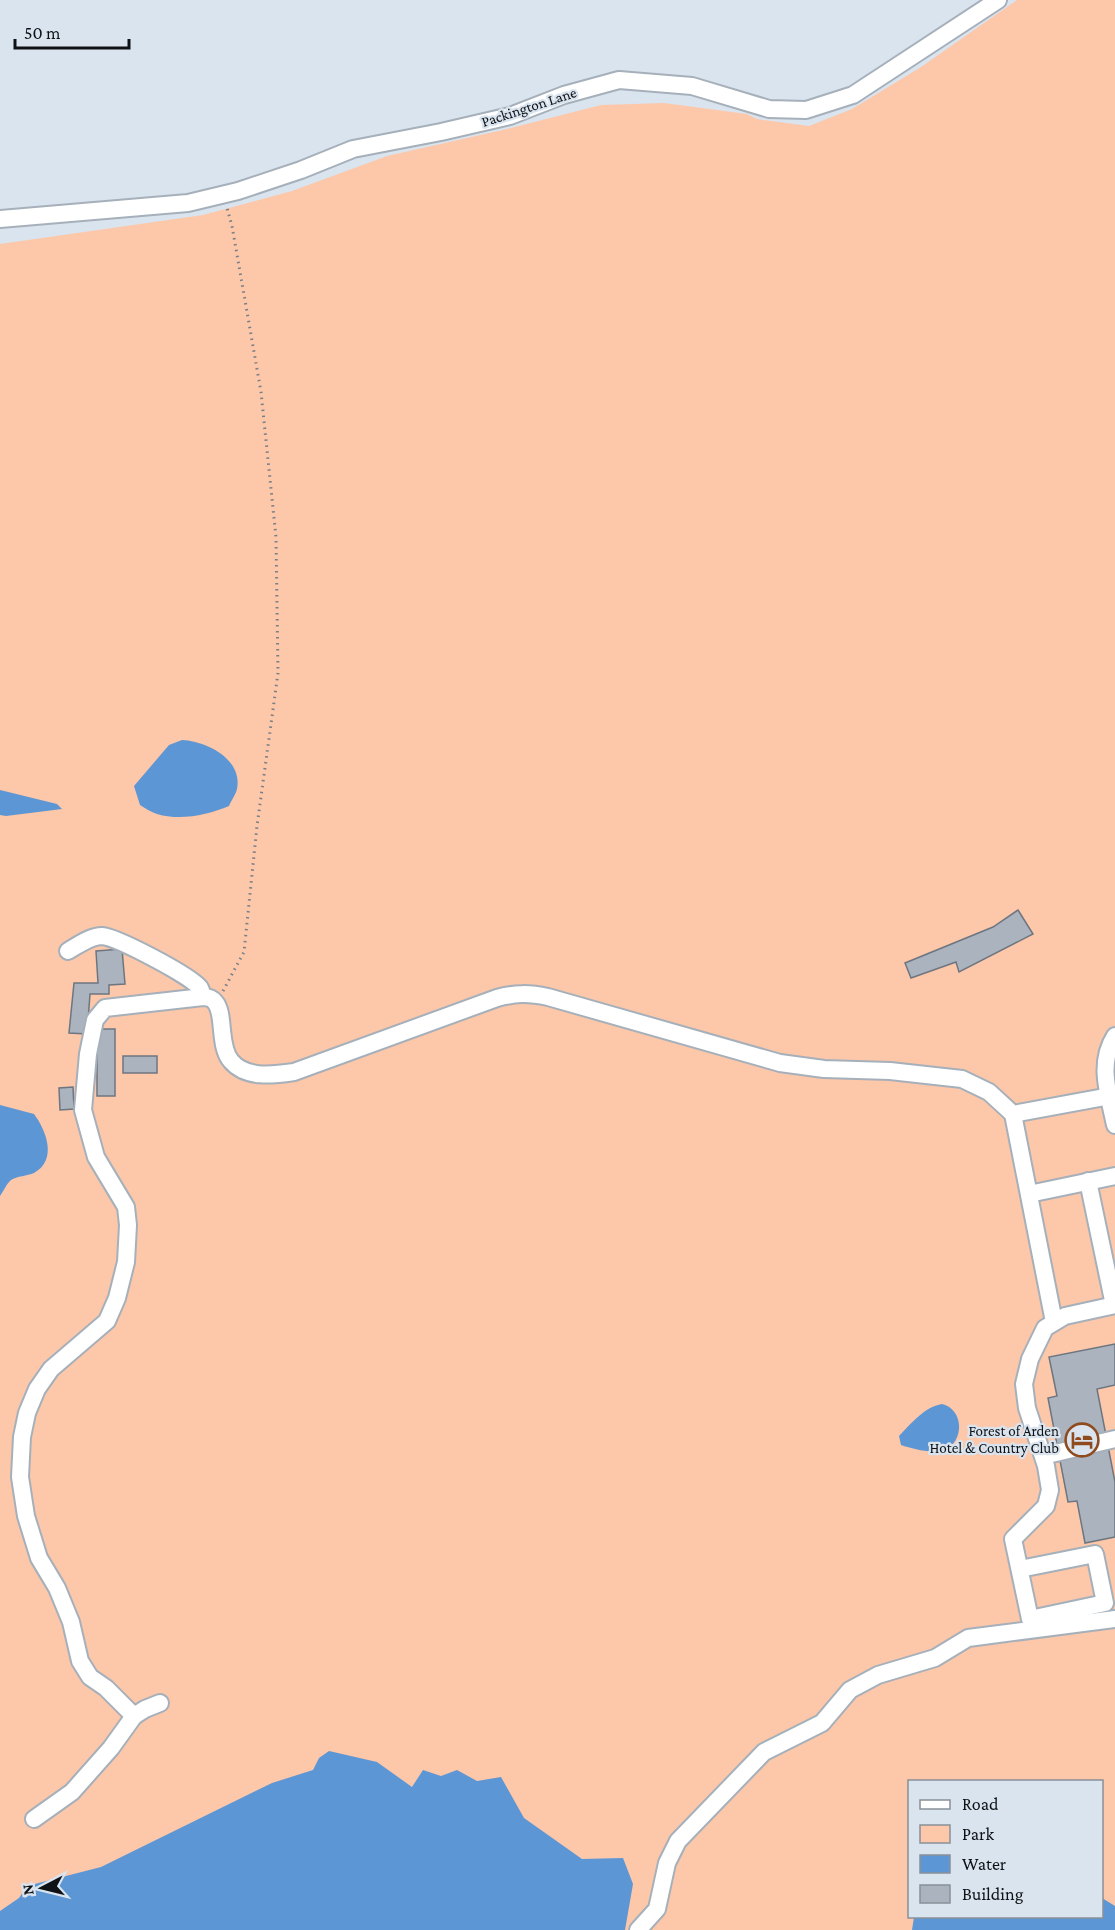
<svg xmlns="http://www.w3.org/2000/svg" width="1115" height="1930" font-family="'Crimson Pro',serif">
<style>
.green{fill:#fdc7a9;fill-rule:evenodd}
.water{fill:#5d96d4}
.building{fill:#abb4be;stroke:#6d7680;stroke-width:1.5}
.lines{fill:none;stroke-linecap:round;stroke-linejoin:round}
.minor-casing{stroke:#a6b0ba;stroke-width:20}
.path{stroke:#797f87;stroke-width:3;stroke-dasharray:1.5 4.5;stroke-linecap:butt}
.minor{stroke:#fff;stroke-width:16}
.labels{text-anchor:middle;stroke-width:4.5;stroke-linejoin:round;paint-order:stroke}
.street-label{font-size:15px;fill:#0e1115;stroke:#dae4ef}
.poi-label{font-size:15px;fill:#0e1115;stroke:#dae4ef;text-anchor:end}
</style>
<rect width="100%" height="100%" fill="#dae4ef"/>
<path class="green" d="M1017,0H1115V1930H0V244L203,215L292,191L387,156L507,129L601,105L664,103L747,114L757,119L809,126L852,109L921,67ZM910,1782H1102V1916H910Z"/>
<g class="water">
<path d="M182,740C206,741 243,759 237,789C236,794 231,801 229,806C208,815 180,821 157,814C151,812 145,808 140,805L134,786L169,745Z"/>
<polygon points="0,790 57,804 62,809 6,816 0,815"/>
<path d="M0,1105L34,1114C46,1130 58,1160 34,1173C27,1176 17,1176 11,1180C7,1183 3,1192 0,1196Z"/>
<path d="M942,1404C964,1409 965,1442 944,1450C930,1454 914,1449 901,1445L899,1436C911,1424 924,1407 942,1404Z"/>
<polygon points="329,1751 377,1762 412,1787 423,1770 441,1776 457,1770 477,1781 501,1777 524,1818 582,1859 623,1858 633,1884 625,1930 0,1930 0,1911 19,1898 27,1886 101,1867 272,1783 313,1770 319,1758"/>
<polygon points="1102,1898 1115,1906 1115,1930 912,1930 914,1917 1102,1916"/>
</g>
<g class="building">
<polygon points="1018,910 1033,934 959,972 956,962 911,978 905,963 993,927"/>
<polygon points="122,949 125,984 109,985 109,994 90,994 87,1034 69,1033 74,983 98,983 96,951"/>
<rect x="97" y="1029" width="18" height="67"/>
<rect x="123" y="1056" width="34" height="17"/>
<polygon points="73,1087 74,1109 60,1110 59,1088"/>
<polygon points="1115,1344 1115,1385 1097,1389 1115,1482 1115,1537 1085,1543 1077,1501 1068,1502 1048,1398 1057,1396 1049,1357"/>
</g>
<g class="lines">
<defs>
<g id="minor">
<polyline points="0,219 188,203 238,191 301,170 353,149 441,132 510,116 564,95 619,80 692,86 769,109 806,110 853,95 998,0"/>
<path d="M68,951C78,945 91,936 102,936C117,937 191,976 200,988C201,989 202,995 203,997"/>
<path d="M1115,1036C1097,1064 1109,1095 1115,1125"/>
<polyline points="1013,1114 1054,1322"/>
<polyline points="1088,1181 1114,1305"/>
<polyline points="1029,1194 1115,1176"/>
<polyline points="1043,1456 1115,1439"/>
<polyline points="1020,1569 1095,1554 1105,1603 1030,1619 1013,1539 1046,1506 1050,1490 1046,1466 1027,1408 1024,1384 1030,1359 1045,1328 1065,1316 1115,1305"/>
<polyline points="134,1716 145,1709 160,1703"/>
<path d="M34,1819L72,1792L111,1748L134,1716L106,1688L90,1677L80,1661L71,1622L57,1588L39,1558L26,1516L20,1477L22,1437L27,1413L37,1389L51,1369L107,1321L117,1298L126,1262L128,1225L126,1207L96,1157L83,1110L88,1054L95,1020L105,1008L203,997C207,997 212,998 215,1002C221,1009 221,1022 222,1030C223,1040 224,1053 231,1061C246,1079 274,1075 294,1072L497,998C515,993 529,993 548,997L780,1063L824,1069L890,1071L962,1079L989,1092L1013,1114L1115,1095"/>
<polyline points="638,1930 657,1909 667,1863 678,1841 764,1752 822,1723 850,1690 878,1675 935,1658 968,1638 1115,1619"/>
</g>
</defs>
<use href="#minor" class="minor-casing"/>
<polyline class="path" points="223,991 244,952 257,826 278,673 276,537 261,392 232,226 227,208"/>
<use href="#minor" class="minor"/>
</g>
<defs>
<symbol id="hotel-ring" viewBox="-11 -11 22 22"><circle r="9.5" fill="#dae4ef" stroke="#8f4b20" stroke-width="1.5"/><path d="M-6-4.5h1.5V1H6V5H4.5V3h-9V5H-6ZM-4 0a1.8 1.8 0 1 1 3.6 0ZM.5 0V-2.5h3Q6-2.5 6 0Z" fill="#8f4b20"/></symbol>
</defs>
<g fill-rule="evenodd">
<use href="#hotel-ring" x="1063" y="1421" width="38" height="38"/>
</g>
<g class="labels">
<g class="street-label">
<text transform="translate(529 107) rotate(-18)" y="5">Packington Lane</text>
</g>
<g class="poi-label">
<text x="1059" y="1436">Forest of Arden<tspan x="1059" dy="17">Hotel &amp; Country Club</tspan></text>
</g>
</g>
<rect x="908" y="1780" width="195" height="138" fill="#dae4ef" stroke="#889098" stroke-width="1.5"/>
<rect x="920" y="1800" width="30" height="9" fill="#ffffff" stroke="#889098" stroke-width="1.5"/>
<text x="962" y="1810" font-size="18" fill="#0e1115">Road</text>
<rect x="920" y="1825" width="30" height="18" fill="#fdc7a9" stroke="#889098" stroke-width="1.5"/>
<text x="962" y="1840" font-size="18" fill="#0e1115">Park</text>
<rect x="920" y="1855" width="30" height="18" fill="#5d96d4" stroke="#889098" stroke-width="1.5"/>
<text x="962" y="1870" font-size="18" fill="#0e1115">Water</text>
<rect x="920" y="1885" width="30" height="18" fill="#abb4be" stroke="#889098" stroke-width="1.5"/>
<text x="962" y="1900" font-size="18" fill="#0e1115">Building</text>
<g transform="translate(42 1888) rotate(263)" stroke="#dae4ef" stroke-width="4.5" paint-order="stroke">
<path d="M0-4.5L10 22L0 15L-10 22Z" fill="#0e1115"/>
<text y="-9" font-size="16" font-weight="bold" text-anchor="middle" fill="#0e1115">N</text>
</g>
<path d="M15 39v9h114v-9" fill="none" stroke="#0e1115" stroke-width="3"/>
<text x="24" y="39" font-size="18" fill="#0e1115" stroke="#dae4ef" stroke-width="4.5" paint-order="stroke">50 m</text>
</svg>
